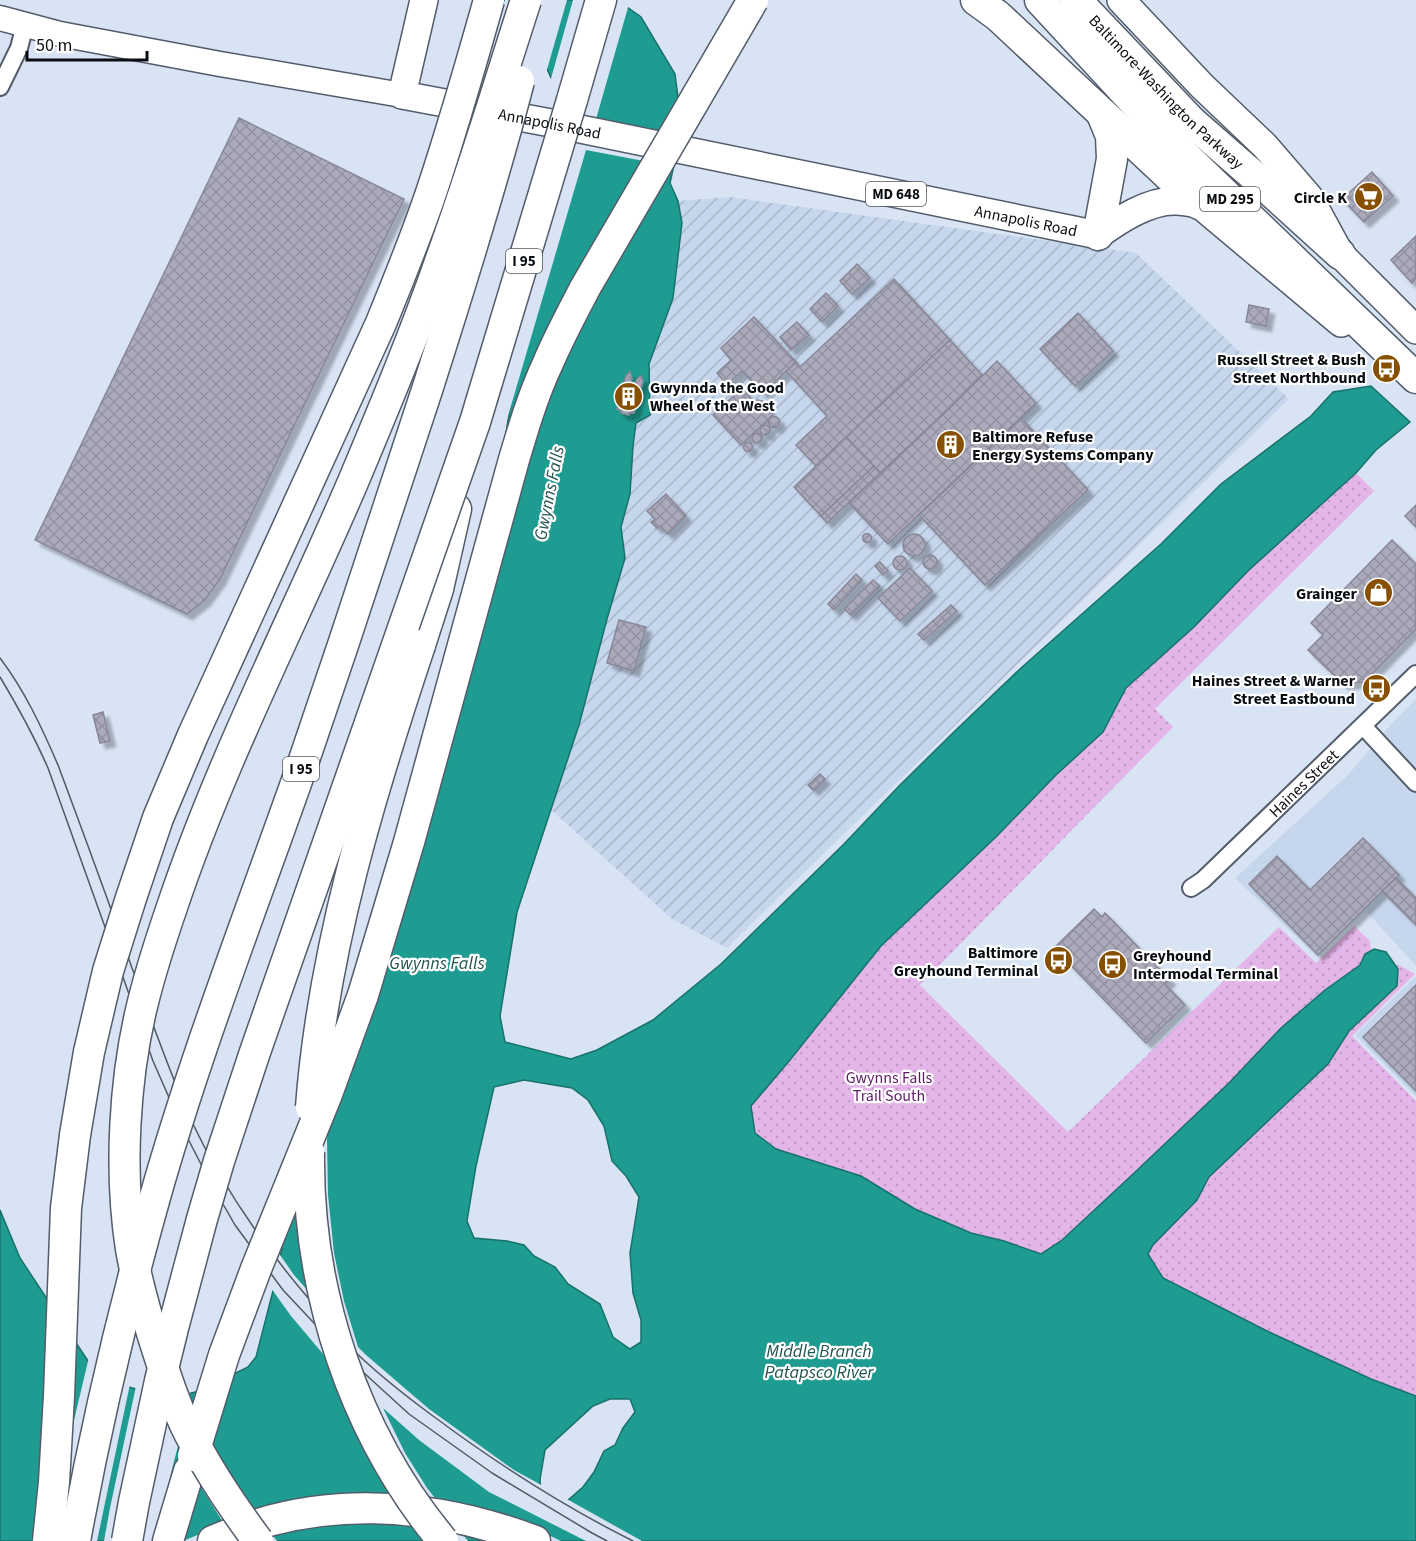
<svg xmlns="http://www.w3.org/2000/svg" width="1416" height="1541" font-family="'Source Sans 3',sans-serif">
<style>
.built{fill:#c6d7ed}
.industrial{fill:url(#industrial-furrows)}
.park{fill:url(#park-dots)}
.water{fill:#1f9c91;stroke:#18716b;stroke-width:1.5;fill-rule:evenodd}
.pier{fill:#d8e4f4;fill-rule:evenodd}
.building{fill:url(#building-cross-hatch);stroke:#888697;stroke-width:1.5;filter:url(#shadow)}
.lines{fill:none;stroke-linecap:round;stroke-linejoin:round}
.minor-casing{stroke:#525c6a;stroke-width:20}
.secondary-casing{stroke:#525c6a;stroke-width:27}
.primary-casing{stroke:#525c6a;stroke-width:30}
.motorway-casing{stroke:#525c6a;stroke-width:33}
.minor{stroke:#fff;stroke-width:16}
.secondary{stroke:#fff;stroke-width:24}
.primary{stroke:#fff;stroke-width:27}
.motorway{stroke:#fff;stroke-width:30}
.tram{stroke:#515861;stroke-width:1.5}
.motorway-bridge-casing{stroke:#525c6a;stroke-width:33;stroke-linecap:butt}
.motorway-bridge{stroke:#fff;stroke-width:30}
.labels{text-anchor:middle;stroke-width:4.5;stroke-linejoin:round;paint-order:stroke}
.shield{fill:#fff;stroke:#535659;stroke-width:1.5}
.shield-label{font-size:15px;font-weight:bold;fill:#090d12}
.street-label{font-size:16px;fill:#090d12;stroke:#fff}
.poi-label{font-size:16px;font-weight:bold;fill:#090d12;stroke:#fff;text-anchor:end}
.park-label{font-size:16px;fill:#5c1b64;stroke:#fff}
.water-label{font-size:18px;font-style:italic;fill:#23544f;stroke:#fff}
</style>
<defs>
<pattern id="industrial-furrows" width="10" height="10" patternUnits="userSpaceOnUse" patternTransform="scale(1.5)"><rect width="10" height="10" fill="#c6d7ed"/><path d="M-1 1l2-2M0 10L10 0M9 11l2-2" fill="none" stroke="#a9b7ca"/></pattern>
<pattern id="park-dots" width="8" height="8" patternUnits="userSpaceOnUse" patternTransform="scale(1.5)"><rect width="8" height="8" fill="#e4b5e8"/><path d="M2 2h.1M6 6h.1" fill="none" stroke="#c29ac6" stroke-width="1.8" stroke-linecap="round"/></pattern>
<pattern id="building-cross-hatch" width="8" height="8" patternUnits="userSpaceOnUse" patternTransform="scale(1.5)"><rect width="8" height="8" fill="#abaabb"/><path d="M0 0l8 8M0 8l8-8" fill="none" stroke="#9291a0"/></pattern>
<filter id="shadow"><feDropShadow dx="5.5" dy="5.5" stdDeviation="1.5" flood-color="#0004"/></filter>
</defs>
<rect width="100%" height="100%" fill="#d8e4f4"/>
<g class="built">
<polygon points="1416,699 1416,966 1366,911 1318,957 1235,878 1348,775 1394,721"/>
<polygon points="1416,976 1416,1096 1355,1035"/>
</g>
<polygon class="industrial" points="730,197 1136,253 1289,399 727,948 672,919 550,809 579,725 607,619 625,558 621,527 630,494 633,446 636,422 649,415 649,364 673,298 682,223 678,201"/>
<g class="park">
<polygon points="1356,473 1374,491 1155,709 1173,727 920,985 1068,1132 1279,927 1316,963 1354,926 1370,941 1371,950 1365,954 1360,965 1325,990 1281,1028 1229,1083 1132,1175 1061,1241 1041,1254 1004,1241 971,1233 915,1209 861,1176 776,1149 755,1133 751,1105 790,1060 881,947 997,836 1056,775 1103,732 1126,688 1194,627 1249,570"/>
<polygon points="1397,964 1415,974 1352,1036 1416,1101 1416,1396 1371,1379 1265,1330 1163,1278 1148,1254 1153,1245 1196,1200 1209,1177 1328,1064 1349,1031 1397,986 1398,969 1396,966"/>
</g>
<path class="water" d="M476,0H617L641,17L675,74L682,129L670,183L678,201L682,223L673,298L649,364L650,415L636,423L633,446L630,494L621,527L625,558L607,619L579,725L517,912L500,1016L505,1042L571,1059L597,1050L653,1020L721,964L844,844L899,786L958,728L1021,668L1161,544L1221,484L1311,416L1333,392L1371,386L1410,422L1376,450L1356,473L1249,570L1194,627L1126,688L1103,732L1056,775L997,836L881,946L790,1060L751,1106L755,1133L776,1149L861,1176L915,1209L971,1233L1004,1241L1041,1254L1061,1241L1132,1175L1229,1083L1281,1028L1325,990L1360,965L1365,954L1374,949L1386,952L1398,969L1397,986L1349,1031L1328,1064L1209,1177L1197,1200L1153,1245L1148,1254L1163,1278L1265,1330L1371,1379L1416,1396V1541H0V1210L20,1258L92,1367L111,1381L132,1388L161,1394L191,1393L200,1391L248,1367L256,1357L274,1287L290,1209L343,1022L493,514L510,408L548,243L562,102L547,69L488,6ZM524,1080L572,1088L588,1100L604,1126L612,1161L626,1176L639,1197L630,1253L633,1293L641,1320V1342L630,1349L613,1337L600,1304L568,1284L555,1267L534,1256L524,1245L507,1241L474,1238L467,1221L476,1166L494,1087ZM610,1399H630L635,1412L623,1428L615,1445L604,1451L594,1472L583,1487L567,1501L545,1511L541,1497L540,1479L545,1450L593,1406Z"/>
<g class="pier">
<polygon points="505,0 567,0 546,73 498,21"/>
<path d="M573,0H622L629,4L596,119L666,133L685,129L676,167L669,166L595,292L541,410L328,1122L327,1140L328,1195L334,1253L344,1301L358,1347L366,1355L429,1409L514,1470L543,1486L544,1497L547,1507L565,1498L642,1541H586L489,1492L419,1440L383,1408L405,1453L427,1488L438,1502L544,1533L561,1541H513L459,1530L468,1541H428L411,1518L399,1517L269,1531L277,1541H183L224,1524L198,1482L181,1541H104L110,1508L136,1386L161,1391L190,1390L189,1396L210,1440L225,1467L255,1513L395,1498L329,1361L291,1316L271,1288L278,1252L294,1275L309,1292L300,1235L335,1054L506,463L649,162L586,150L503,433L507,407L545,243L559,102L550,82ZM178,1446L184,1458L161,1522L172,1469Z"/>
<polygon points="89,1357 94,1365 112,1378 130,1384 97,1541 35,1541 66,1454"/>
</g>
<g class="building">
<polygon points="239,118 404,199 220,579 205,600 187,614 35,540"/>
<polygon points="1372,172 1393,196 1364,222 1342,199"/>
<polygon points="1416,236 1416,278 1412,283 1391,260"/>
<polygon points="857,264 870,278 852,294 840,281"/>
<polygon points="894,279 950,340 816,466 796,445 827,416 786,371 796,362 800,367"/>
<polygon points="826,293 838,306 822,322 810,309"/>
<polygon points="1249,305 1269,309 1266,326 1246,322"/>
<polygon points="1078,313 1113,351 1075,386 1040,349"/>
<polygon points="754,317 796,362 763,393 742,371 727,385 717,373 731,360 721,348"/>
<polygon points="797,322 809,335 791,350 780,337"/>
<polygon points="950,340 982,375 951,407 880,473 846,437"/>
<polygon points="997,361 1036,403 888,544 849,503 951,407"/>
<polygon points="630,372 632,378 631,382 635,383 637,379 641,376 643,381 634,413 629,413 629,415 621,413 621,411 617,409 626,376"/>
<polygon points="742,388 754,402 758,400 765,402 768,406 769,411 773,415 741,445 713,415"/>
<circle cx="774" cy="422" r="5.5"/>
<polygon points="1021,418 1088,490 985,585 919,515"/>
<circle cx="765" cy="430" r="5"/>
<circle cx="757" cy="438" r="5"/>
<polygon points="846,437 874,466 821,516 794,487"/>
<circle cx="748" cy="447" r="4.5"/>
<polygon points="874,466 880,473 827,523 821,516"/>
<polygon points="666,494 686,516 668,534 660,526 657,528 651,522 655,519 647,511"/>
<polygon points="1416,505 1416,527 1405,516"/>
<circle cx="867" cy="538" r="4.5"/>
<circle cx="914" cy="545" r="11"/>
<polygon points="1392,540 1416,564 1416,629 1364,682 1343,684 1308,650 1323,635 1311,623"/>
<circle cx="930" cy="562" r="7"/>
<circle cx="900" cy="563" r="7"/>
<polygon points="880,562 888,571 883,575 875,566"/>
<polygon points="910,568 932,591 900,621 878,598"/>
<polygon points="856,574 862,580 834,610 828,604"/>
<polygon points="873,580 880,586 851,615 844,609"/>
<polygon points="951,605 957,611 924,640 918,634"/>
<polygon points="619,620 646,627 634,671 607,663"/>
<polygon points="103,712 110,741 100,743 93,715"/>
<polygon points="820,774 825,779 813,790 808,785"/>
<polygon points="1363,838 1399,875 1318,955 1249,884 1277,856 1310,890"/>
<polygon points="1396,878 1416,898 1416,925 1382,891"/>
<polygon points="1094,909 1102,917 1105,913 1170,980 1165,984 1185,1005 1146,1043 1054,948"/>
<polygon points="1416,985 1416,1091 1363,1037"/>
</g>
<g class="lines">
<defs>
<g id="minor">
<polyline points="0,87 19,48 25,25"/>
<polyline points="1363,726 1416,783"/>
<path id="s1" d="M1191,888L1203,880L1416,674"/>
</g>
<polyline id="secondary" points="0,18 60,34 220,64 402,95"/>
<g id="primary">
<path id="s2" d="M424,0L402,95L551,123L1098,235C1119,220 1149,200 1176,201C1183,201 1192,203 1199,204L1341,323"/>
<polyline points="1121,0 1202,86 1265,146 1309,197 1340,254 1416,330"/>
</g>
<g id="motorway">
<polyline points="976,0 998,16 1199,204"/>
<polyline points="1040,0 1171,142 1416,378"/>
<path id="s3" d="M1076,0L1192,122L1263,184L1340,254"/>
<polyline points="572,100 601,0"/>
<polyline points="1098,235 1112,159 1111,136 1102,114"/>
<polyline points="420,645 438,589 456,509"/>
<polyline points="168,1541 189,1471"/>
<path d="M213,1541C317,1494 430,1501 535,1541"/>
</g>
</defs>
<use href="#minor" class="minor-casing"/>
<use href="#secondary" class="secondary-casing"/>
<use href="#primary" class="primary-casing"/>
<use href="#motorway" class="motorway-casing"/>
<use href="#minor" class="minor"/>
<use href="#secondary" class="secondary"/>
<use href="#primary" class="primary"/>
<use href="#motorway" class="motorway"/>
<g class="tram">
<path d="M0,658C25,691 42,728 58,765C83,832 108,900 132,968C151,1018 168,1069 190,1118C221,1184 262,1244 309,1299C321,1314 334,1330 348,1345C374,1371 403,1394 433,1416C496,1463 563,1506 633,1541"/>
<path d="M0,677C18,707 34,736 48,768L153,1061L181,1125L208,1178L235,1225L283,1290L313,1322L341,1352L409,1414L492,1473L592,1533L607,1541"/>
</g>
<defs>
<g id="motorway-bridge">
<path d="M311,1107C323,949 370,795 420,645"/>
<path d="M309,1152C307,1291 354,1434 443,1541"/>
<path d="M193,1456L224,1355L256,1269L327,1094L363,995L409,842L513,463C523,429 533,395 548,363C559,337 572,313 585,288L753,0"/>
<path d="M48,1541L54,1482L59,1396L66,1208L75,1135L89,1052L108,971L131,898L158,818L193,735L381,323C399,279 417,235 432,190C453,127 471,64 489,0"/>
<path d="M75,1541C96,1425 123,1311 155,1197C196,1052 251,911 301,769C344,643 386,517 427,390C460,287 492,185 519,81"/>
<polyline points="127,1541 134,1502 160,1381 173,1328 202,1219 219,1161 255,1052 475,422 572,100"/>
<path d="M258,1541C235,1510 213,1478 195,1444C179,1416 168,1383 158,1352C147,1318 137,1284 131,1249C119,1172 124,1078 143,1002C151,970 161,939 172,907C221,761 292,624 353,482C384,408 415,334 441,259C472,174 498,86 526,0"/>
</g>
</defs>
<use href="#motorway-bridge" class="motorway-bridge-casing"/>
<use href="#motorway-bridge" class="motorway-bridge"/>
</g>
<defs>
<symbol id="supermarket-disc" viewBox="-11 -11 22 22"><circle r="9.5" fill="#875000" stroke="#fff"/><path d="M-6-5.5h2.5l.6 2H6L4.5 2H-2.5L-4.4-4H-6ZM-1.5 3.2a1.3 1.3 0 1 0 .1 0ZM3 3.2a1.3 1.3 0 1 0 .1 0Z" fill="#fff"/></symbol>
<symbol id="bus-disc" viewBox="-11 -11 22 22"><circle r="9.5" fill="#875000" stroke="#fff"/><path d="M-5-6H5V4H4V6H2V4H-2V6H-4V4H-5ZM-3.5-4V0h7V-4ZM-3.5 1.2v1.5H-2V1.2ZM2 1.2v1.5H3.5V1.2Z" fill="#fff"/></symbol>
<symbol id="building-disc" viewBox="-11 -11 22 22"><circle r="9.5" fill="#875000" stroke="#fff"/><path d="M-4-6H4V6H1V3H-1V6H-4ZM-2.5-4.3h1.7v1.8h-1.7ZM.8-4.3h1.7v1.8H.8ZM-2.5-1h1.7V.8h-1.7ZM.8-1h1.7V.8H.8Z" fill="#fff"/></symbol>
<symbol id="shop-disc" viewBox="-11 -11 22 22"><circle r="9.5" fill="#875000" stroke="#fff"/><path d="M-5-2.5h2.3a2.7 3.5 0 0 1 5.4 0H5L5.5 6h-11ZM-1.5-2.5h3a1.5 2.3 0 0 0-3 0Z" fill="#fff"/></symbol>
</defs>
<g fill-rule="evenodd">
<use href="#supermarket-disc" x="1352" y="180" width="33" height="33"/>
<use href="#bus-disc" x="1370" y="352" width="33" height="33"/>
<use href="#building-disc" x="612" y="380" width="33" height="33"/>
<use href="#building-disc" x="934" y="428" width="33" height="33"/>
<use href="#shop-disc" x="1362" y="576" width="33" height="33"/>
<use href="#bus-disc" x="1360" y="672" width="33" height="33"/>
<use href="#bus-disc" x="1042" y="944" width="33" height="33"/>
<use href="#bus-disc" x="1096" y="948" width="33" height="33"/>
</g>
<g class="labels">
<g class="shield">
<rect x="866" y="182" width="60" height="24" rx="4.5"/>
<rect x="1200" y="187" width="60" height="24" rx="4.5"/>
<rect x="506" y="249" width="36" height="24" rx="4.5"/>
<rect x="283" y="757" width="36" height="24" rx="4.5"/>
</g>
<g class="shield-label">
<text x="896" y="199">MD 648</text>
<text x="1230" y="204">MD 295</text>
<text x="524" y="266">I 95</text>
<text x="301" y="774">I 95</text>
</g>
<g class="street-label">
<text dy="6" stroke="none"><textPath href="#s3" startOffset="129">Baltimore-Washington Parkway</textPath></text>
<text dy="6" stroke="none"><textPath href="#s2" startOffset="248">Annapolis Road</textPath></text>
<text dy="6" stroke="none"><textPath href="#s2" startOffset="734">Annapolis Road</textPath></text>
<text dy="6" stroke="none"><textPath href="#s1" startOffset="154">Haines Street</textPath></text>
</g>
<g class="poi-label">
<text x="1347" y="203">Circle K</text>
<text x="1366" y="365">Russell Street &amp; Bush<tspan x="1366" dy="18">Street Northbound</tspan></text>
<text x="650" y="393" text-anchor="start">Gwynnda the Good<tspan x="650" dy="18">Wheel of the West</tspan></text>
<text x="972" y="442" text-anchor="start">Baltimore Refuse<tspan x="972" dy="18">Energy Systems Company</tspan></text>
<text x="1357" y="599">Grainger</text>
<text x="1355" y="686">Haines Street &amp; Warner<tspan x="1355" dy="18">Street Eastbound</tspan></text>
<text x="1038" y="958">Baltimore<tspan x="1038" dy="18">Greyhound Terminal</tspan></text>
<text x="1133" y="961" text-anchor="start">Greyhound<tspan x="1133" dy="18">Intermodal Terminal</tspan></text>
</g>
<g class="park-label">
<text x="889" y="1083">Gwynns Falls<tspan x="889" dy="18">Trail South</tspan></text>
</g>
<g class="water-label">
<text transform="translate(549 493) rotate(-79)" y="6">Gwynns Falls</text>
<text x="437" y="969">Gwynns Falls</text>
<text x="819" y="1357">Middle Branch<tspan x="819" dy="21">Patapsco River</tspan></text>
</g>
</g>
<path d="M27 51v9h120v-9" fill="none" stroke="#090d12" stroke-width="3"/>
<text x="36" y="51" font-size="18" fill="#090d12" stroke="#ffffff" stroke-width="4.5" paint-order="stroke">50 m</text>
</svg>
